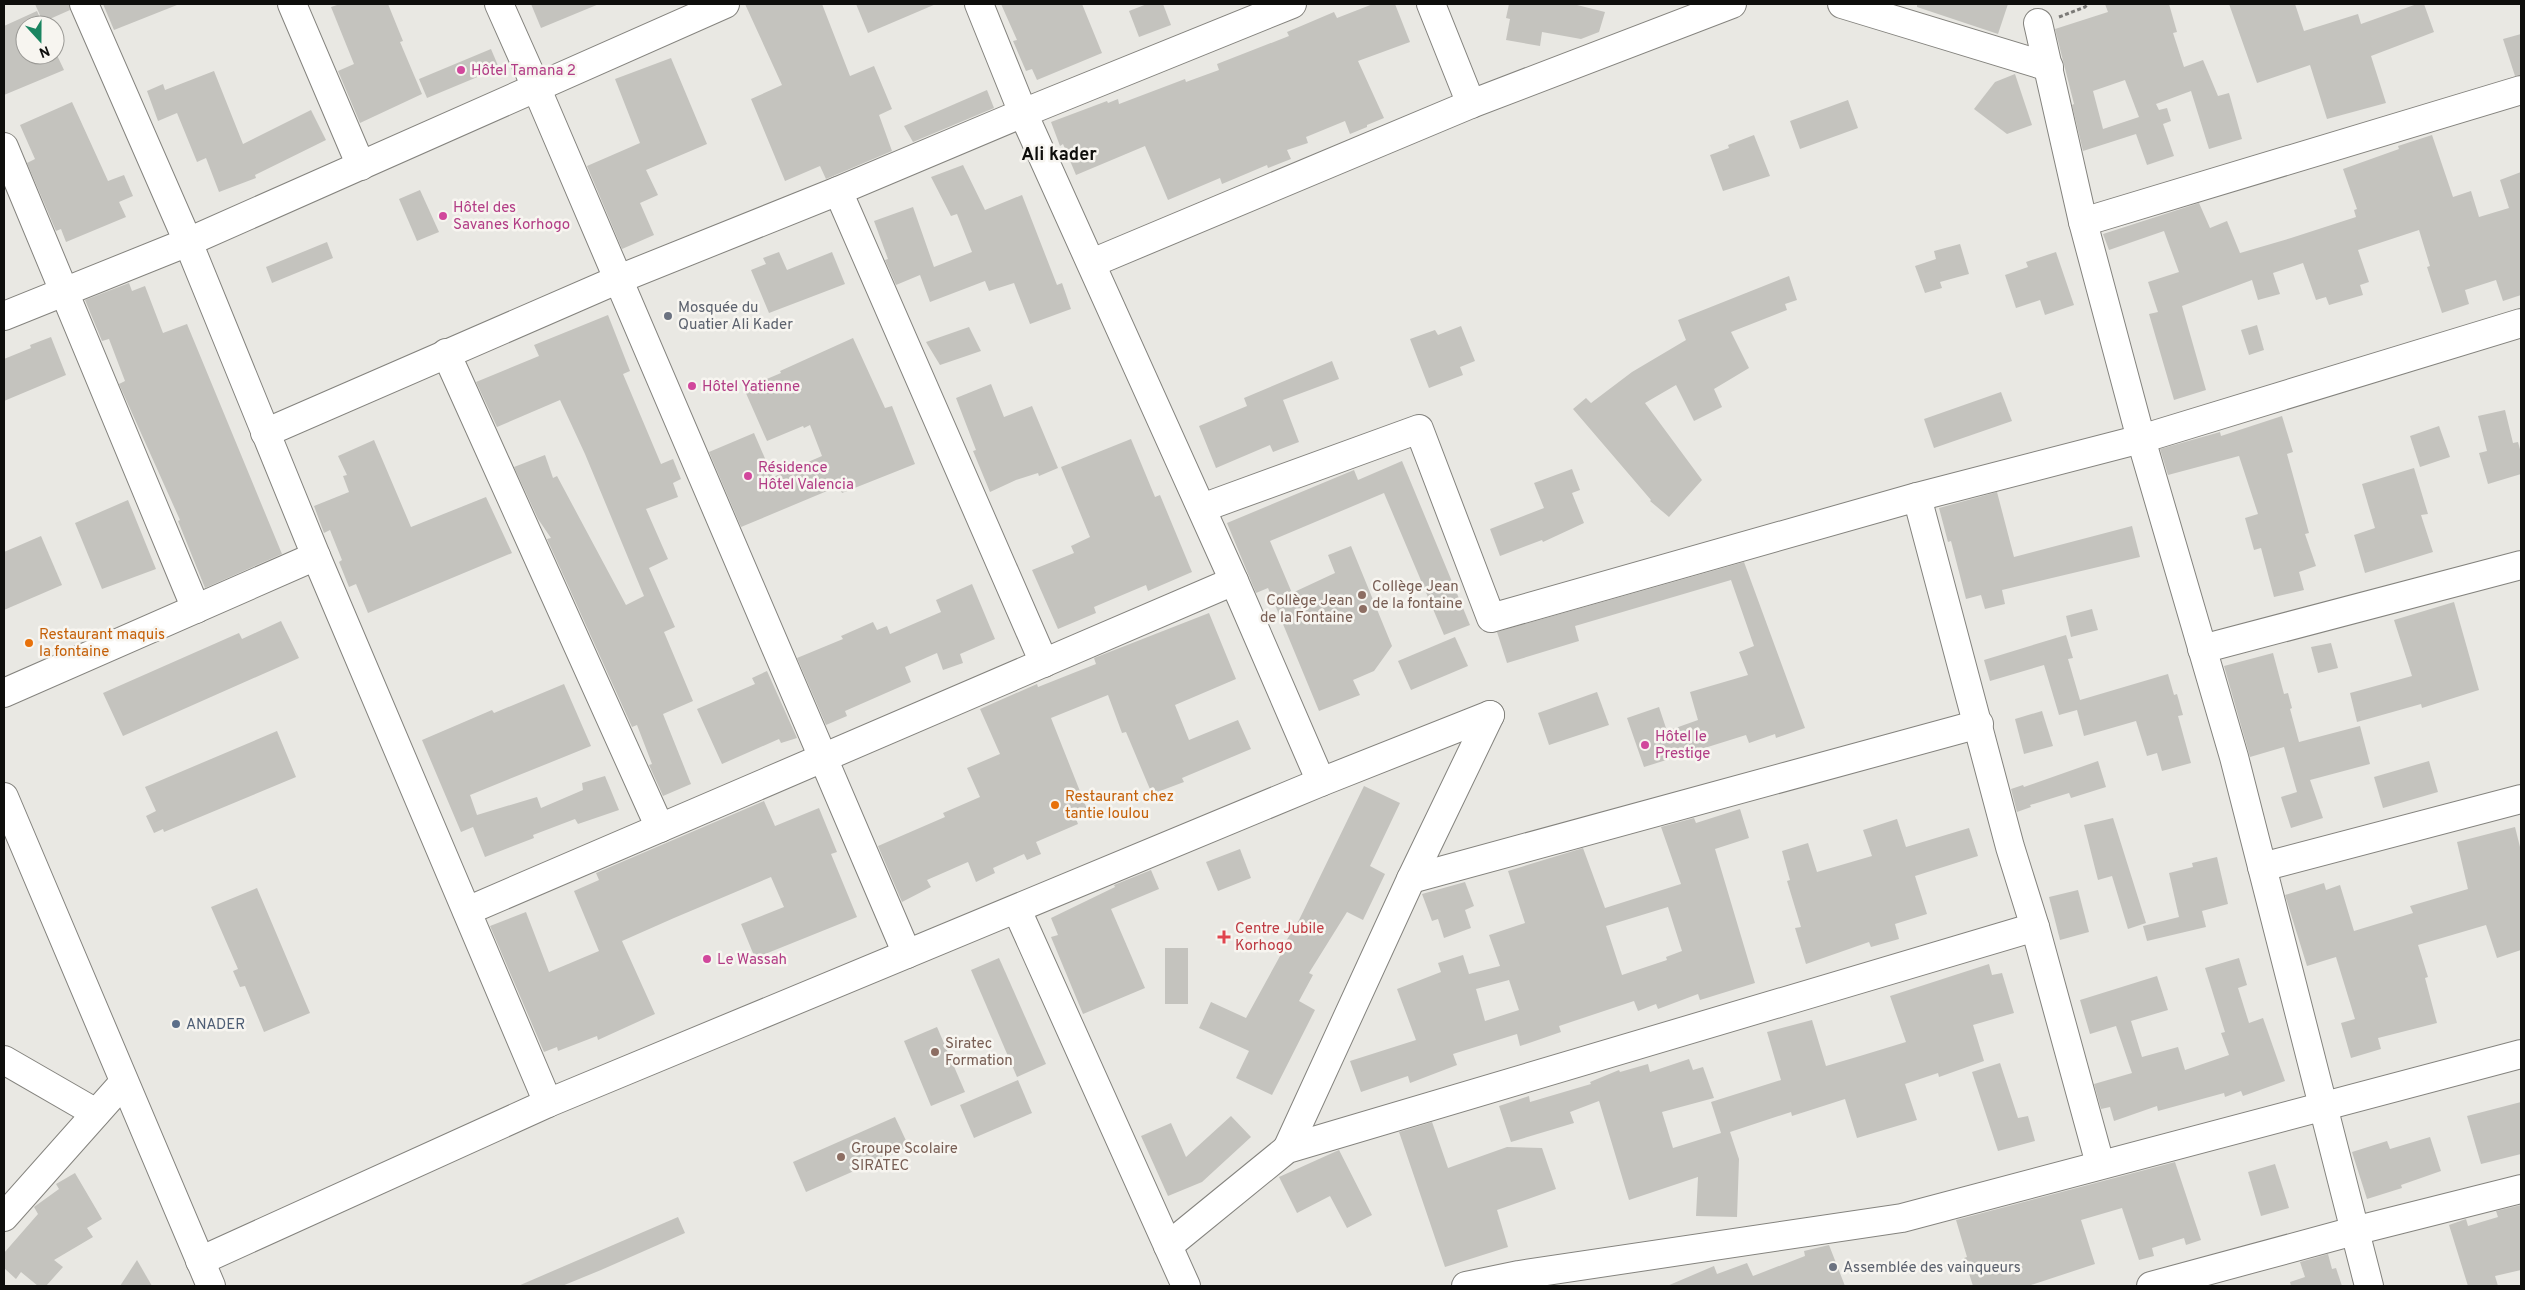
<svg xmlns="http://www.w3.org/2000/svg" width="2525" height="1290" font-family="Overpass,sans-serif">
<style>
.building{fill:#c4c3be;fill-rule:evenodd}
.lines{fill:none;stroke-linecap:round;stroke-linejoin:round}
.minor-casing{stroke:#84837e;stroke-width:30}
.major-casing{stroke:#84837e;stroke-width:30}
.path{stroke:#7b7a77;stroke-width:3;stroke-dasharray:4 2.5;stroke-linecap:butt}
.minor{stroke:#fff;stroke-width:28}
.major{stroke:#fff;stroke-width:28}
.hotel-dot{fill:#d1479c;stroke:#f7f5f0;stroke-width:2}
.worship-dot{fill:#6b7280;stroke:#f7f5f0;stroke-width:2}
.education-dot{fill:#8d6e63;stroke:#f7f5f0;stroke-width:2}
.food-dot{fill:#e8710a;stroke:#f7f5f0;stroke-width:2}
.health-dot{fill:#e0444e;stroke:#f7f5f0;stroke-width:2}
.service-dot{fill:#5c6f8a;stroke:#f7f5f0;stroke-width:2}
.labels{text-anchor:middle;stroke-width:5;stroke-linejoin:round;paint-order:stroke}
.hotel-label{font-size:15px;fill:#b23c85;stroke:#f7f5f0;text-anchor:start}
.worship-label{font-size:15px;fill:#5b616d;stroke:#f7f5f0;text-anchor:start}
.education-label{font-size:15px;fill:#785e54;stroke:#f7f5f0;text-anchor:start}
.food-label{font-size:15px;fill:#c56008;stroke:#f7f5f0;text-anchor:start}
.health-label{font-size:15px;fill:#be3a42;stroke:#f7f5f0;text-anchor:start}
.service-label{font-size:15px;fill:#4e5e75;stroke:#f7f5f0;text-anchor:start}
.quarter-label{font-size:18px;font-weight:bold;fill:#0e0e0c;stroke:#f7f5f0}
</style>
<rect width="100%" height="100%" fill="#e9e8e3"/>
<g class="building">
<polygon points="35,4 69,4 70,10 43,22"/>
<polygon points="103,4 176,4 177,5 114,30"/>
<polygon points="340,4 388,4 403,41 400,42 422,94 360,123 338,71 354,64 331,7"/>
<polygon points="531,4 599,4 541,28"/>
<polygon points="745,4 822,4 850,76 874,66 892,109 879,115 892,151 826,179 820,166 785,181 751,99 782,85"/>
<polygon points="856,4 936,4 868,33"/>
<polygon points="1001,4 1082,4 1102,53 1037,80 1032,69 1026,71 1013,41 1017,40"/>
<polygon points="1147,4 1163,4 1171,25 1139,37 1129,11"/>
<polygon points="1373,4 1395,4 1410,42 1358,61 1384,118 1367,125 1367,127 1350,134 1345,121 1306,137 1308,143 1287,150 1291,159 1268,168 1267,165 1222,184 1220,178 1168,200 1145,146 1076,175 1063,144 1060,146 1051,122 1107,101 1108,103 1118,99 1119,104 1185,79 1186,82 1219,70 1217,64 1289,36 1287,32 1334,12 1337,18"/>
<polygon points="1509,4 1573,4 1605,12 1599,32 1581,39 1542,32 1540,46 1506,40 1510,19 1506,18"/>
<polygon points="1917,4 2008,4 1998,34 1917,7"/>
<path d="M2105,4H2169L2177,32L2173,33L2184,67L2203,60L2218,96L2229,93L2242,139L2209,149L2191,91L2156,104L2159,110L2167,108L2171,121L2163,124L2174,156L2147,165L2136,134L2083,151L2072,105L2074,104L2055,29L2108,12ZM2125,80L2139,117L2103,129L2093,91Z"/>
<polygon points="2229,4 2295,4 2304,31 2358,14 2361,24 2417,4 2424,4 2434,32 2371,56 2386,103 2327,119 2310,65 2257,83"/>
<polygon points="37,11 43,25 25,25 25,55 55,55 55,51 64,70 4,95 4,26"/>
<polygon points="2521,34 2521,75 2515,76 2503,39"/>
<polygon points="491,49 499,68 427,98 419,79"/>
<polygon points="671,58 707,144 646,170 658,195 640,203 654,235 622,249 587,166 640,143 615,79"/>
<polygon points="214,71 243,144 311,110 326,140 255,175 256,178 219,192 206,158 197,162 177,113 158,121 147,91 163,84 165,90"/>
<polygon points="2015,74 2032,125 2007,134 1974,109 1995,82"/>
<polygon points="987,90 994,108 913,142 904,126"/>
<polygon points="1848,100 1858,128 1800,149 1790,121"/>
<polygon points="72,102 108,181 124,175 133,196 119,202 126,217 66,242 61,229 56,231 27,163 35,159 20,125"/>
<polygon points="1754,135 1770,176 1723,191 1710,155 1729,148 1728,145"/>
<polygon points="2432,135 2453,197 2471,191 2479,217 2509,208 2500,180 2521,172 2521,295 2503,301 2496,280 2465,290 2469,304 2442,313 2427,267 2430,266 2419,230 2358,250 2369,282 2360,285 2363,295 2329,305 2326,297 2316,300 2303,263 2273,273 2280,294 2258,300 2252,280 2182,306 2206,390 2174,400 2149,314 2158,312 2148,282 2179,272 2164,231 2109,250 2103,234 2199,203 2210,228 2227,221 2240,253 2291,238 2356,217 2354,210 2357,209 2343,169 2399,149 2398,146"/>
<polygon points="963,165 985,210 1022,195 1057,285 1062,283 1071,309 1030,324 1014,283 989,291 985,281 930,302 920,275 896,285 885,260 888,259 874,221 913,207 934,267 972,252 957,214 951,216 931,177"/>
<polygon points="420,190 439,232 417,241 399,199"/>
<polygon points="327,242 333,258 272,283 266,267"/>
<polygon points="1960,244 1969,274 1940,282 1942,288 1925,293 1915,266 1936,259 1934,251"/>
<polygon points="779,252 787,270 832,252 845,284 769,313 751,270 766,264 763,258"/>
<polygon points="2056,252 2074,305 2045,315 2040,300 2016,308 2005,275 2028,267 2026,262"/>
<polygon points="1789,276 1797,300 1785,304 1787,310 1731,332 1749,368 1714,389 1722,407 1694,421 1676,385 1645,403 1702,480 1669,517 1650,501 1651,500 1573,409 1586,398 1591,403 1632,372 1686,340 1678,320"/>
<polygon points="129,283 132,291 145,286 163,333 187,324 282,554 205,588 178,521 180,520 119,384 125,381 109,339 102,341 85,300"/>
<polygon points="608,315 630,371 623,374 661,464 673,459 681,479 673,483 678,497 646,509 668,559 649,568 675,627 664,632 693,701 663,714 691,784 663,796 649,765 652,764 637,725 632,727 547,539 551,538 538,519 514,467 545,455 553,478 557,476 626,605 644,596 585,454 560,400 497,427 476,382 539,356 534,345"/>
<polygon points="2257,325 2264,350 2249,355 2241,330"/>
<polygon points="1461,326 1475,361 1460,367 1463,375 1429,388 1410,339 1435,330 1438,335"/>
<polygon points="969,327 981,351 940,365 926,342"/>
<polygon points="51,337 66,375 4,401 4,359 31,348 30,345"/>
<polygon points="853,338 885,408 892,406 915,464 842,493 839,486 741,527 709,452 754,433 773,477 822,456 810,425 804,428 803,426 767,441 745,391 749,389 748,387 781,373 780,371"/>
<polygon points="1332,361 1339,379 1283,400 1299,442 1273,452 1270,445 1216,468 1199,426 1247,406 1244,398"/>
<polygon points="991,384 1004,417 1032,406 1058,468 1039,476 1038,473 1016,480 990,492 973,451 976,450 956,398"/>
<polygon points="2001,392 2012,421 1934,448 1924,419"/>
<polygon points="2505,410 2513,443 2518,442 2521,453 2521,474 2488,484 2479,453 2487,451 2478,416"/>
<polygon points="2282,416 2293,452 2287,454 2309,533 2305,534 2316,566 2299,572 2304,590 2274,597 2261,548 2254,550 2245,518 2258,514 2239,456 2168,475 2160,449 2220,432 2221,436"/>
<polygon points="2439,426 2450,457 2420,467 2410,436"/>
<polygon points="1131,439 1155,497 1160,495 1192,572 1148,591 1146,585 1094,607 1096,613 1058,629 1032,570 1074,553 1071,546 1090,537 1061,467"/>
<polygon points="374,440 411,527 486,497 512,553 368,613 356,584 349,587 339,562 342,560 330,530 324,533 314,506 349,492 343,476 347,475 338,456"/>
<polygon points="1402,461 1470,625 1444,635 1384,493 1270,541 1292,593 1335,573 1328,555 1351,546 1392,646 1374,671 1353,680 1360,695 1319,711 1268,588 1256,593 1227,523 1354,470 1358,480"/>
<polygon points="2414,468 2428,514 2421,515 2433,552 2365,573 2354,535 2375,528 2362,484"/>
<polygon points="1572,469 1580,490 1572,493 1584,523 1543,542 1542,540 1500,556 1490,529 1544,508 1534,483"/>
<polygon points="1997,492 2014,557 2132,526 2140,557 2002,590 2005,604 1985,609 1981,595 1966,599 1951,541 1948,542 1939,508"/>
<polygon points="128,500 156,569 102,589 75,523"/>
<polygon points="41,536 62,585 4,610 4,552"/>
<polygon points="1744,562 1805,728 1776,738 1775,734 1749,743 1746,735 1644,767 1627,718 1659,707 1667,731 1698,720 1690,692 1748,675 1739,652 1754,646 1731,580 1575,626 1579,641 1507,663 1497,632"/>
<polygon points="972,584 995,639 960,654 963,663 943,670 937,653 905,667 911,682 845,711 847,716 826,725 797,658 843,639 841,636 873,622 877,630 887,626 890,634 941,612 936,600"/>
<polygon points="2454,602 2479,690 2422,708 2421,704 2357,722 2350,693 2412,676 2394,620"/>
<polygon points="2092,609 2098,630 2071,637 2066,616"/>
<polygon points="1209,613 1236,679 1175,705 1189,740 1238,720 1251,749 1182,778 1184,782 1152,794 1126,732 1122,733 1108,695 1051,718 1087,809 1074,814 1078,824 1036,842 1041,854 1027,860 1024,854 993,868 995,873 976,882 968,862 927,880 931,887 902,902 878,846 945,817 943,813 980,797 967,768 1000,754 980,709 1037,684 1038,687 1096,664 1094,658"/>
<polygon points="281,621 299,658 123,736 103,693 239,633 242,639"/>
<polygon points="2066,635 2073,658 2068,659 2080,700 2168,674 2174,695 2177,694 2183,715 2178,716 2191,763 2162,771 2157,753 2147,756 2136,721 2084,736 2077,710 2059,715 2044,665 1990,681 1984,660"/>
<polygon points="1455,637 1468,666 1411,690 1398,661"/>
<polygon points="2331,643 2338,668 2318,673 2311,647"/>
<polygon points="2273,653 2284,694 2288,693 2292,708 2290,709 2299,742 2360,726 2370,764 2310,780 2323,818 2291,828 2281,797 2297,792 2284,747 2250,757 2224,666"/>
<polygon points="767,671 797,738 781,743 779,739 722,764 697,709 755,684 752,678"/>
<polygon points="564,684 591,746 470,795 477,815 537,797 541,808 583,790 582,783 605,776 619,810 578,824 575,819 533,835 534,838 485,857 473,827 461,832 422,740 492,710 494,713"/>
<polygon points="1597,692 1609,725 1549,745 1538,713"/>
<polygon points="2042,711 2053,746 2024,754 2015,719"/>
<polygon points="277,731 296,777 164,832 163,829 154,833 146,816 156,811 145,787"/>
<polygon points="2098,761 2106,787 2071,798 2069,793 2030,805 2031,807 2017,812 2011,789 2023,785 2024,787"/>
<polygon points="2429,761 2438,792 2383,808 2374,777"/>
<polygon points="1364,786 1400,803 1370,866 1385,874 1363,920 1347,912 1309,973 1313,975 1299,1001 1315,1010 1272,1095 1236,1078 1249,1051 1199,1028 1211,1002 1246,1018 1285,947 1283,946 1299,920"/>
<polygon points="764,801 775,826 819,808 837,852 831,854 857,917 755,958 741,924 784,907 771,877 674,918 622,941 655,1014 598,1040 597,1036 558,1051 557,1047 544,1052 490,926 526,912 549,972 599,951 574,891 599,880 596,873"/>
<path d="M1740,809L1749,838L1715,849L1755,983L1700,1000L1698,994L1658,1009L1656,1004L1638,1011L1634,1001L1559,1026L1561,1032L1520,1046L1517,1034L1453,1054L1457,1065L1410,1083L1408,1076L1361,1092L1350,1061L1416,1040L1397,989L1441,972L1438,963L1463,955L1469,974L1500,966L1489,935L1525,923L1508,871L1583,848L1605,908L1681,884L1661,827L1694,818L1696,823ZM1668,907L1682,951L1666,957L1667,960L1622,975L1606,926ZM1509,980L1519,1010L1485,1021L1476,989Z"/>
<polygon points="2113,818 2146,923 2128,929 2112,876 2098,880 2084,825"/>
<polygon points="1897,819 1906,847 1969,828 1978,856 1915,876 1927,914 1895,924 1899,939 1871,947 1869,942 1806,964 1795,928 1801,927 1787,881 1790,880 1782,851 1808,843 1817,872 1872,856 1863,830"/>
<polygon points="2515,827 2521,851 2521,950 2497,958 2486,925 2418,945 2428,977 2425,978 2437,1023 2378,1038 2381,1049 2351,1058 2341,1023 2355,1019 2336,957 2307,966 2285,895 2324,883 2326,890 2340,885 2354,931 2413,913 2410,906 2468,889 2457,842"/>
<polygon points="1240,849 1251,878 1218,891 1206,862"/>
<polygon points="2217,857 2228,904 2202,911 2206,927 2147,941 2143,926 2179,917 2169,873 2193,867 2192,863"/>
<polygon points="1151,870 1159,889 1111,909 1145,988 1083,1014 1051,937 1058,935 1051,918 1115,887 1114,885"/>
<polygon points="1465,882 1474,906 1465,910 1471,928 1444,938 1438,919 1432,921 1422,894"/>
<polygon points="257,888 310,1013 264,1032 245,986 240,987 233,971 238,969 211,907"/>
<polygon points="2078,890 2089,932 2060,940 2049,897"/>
<rect x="1165" y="948" width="23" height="56"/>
<polygon points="999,958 1046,1064 1017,1077 971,970"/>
<polygon points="2239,958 2247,985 2238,988 2249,1023 2263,1018 2285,1081 2243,1096 2241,1091 2225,1097 2224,1093 2158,1111 2157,1106 2114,1121 2110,1107 2101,1109 2094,1084 2132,1073 2116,1026 2090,1034 2080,1000 2157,976 2168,1010 2131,1021 2142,1057 2178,1047 2185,1070 2229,1055 2221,1033 2225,1032 2205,968"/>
<polygon points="1989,964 1992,975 2002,973 2014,1013 1973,1025 1984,1061 1939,1077 1938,1073 1905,1084 1917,1120 1857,1138 1845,1099 1792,1116 1791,1112 1730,1132 1739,1159 1737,1217 1696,1216 1698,1177 1629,1200 1599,1101 1570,1112 1574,1123 1511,1142 1499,1106 1529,1096 1530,1102 1591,1084 1590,1082 1619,1070 1620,1072 1648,1064 1650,1072 1689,1059 1693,1070 1703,1067 1714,1098 1662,1112 1673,1148 1721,1133 1711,1102 1781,1080 1767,1032 1812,1020 1826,1066 1860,1056 1906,1042 1890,996"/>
<polygon points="937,1027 965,1092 931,1106 904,1041"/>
<polygon points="2000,1063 2018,1118 2028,1116 2035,1141 1998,1151 1972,1072"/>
<polygon points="1018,1080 1032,1113 974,1138 960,1105"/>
<polygon points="2521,1102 2521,1154 2481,1164 2467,1116"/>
<polygon points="1231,1116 1251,1137 1202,1182 1168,1196 1141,1136 1171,1123 1186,1157"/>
<polygon points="895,1117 909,1147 806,1192 793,1162"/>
<polygon points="1432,1122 1448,1168 1507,1147 1542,1148 1556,1189 1497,1210 1508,1247 1445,1267 1399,1132"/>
<polygon points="2430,1137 2441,1171 2401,1185 2402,1188 2367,1199 2352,1152 2387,1141 2390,1149"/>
<polygon points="1339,1150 1372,1215 1347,1228 1330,1196 1297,1213 1279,1177"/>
<polygon points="2175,1162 2201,1240 2186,1245 2184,1238 2152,1248 2154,1256 2139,1260 2122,1208 2081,1220 2095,1264 2028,1286 1973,1286 1964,1258 1967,1257 1956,1220"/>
<polygon points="2275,1164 2289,1208 2261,1216 2248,1172"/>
<polygon points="75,1173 102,1219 87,1228 93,1237 54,1260 63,1267 46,1286 38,1286 21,1272 16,1279 4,1268 4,1253 38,1214 34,1207 59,1189 56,1184"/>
<polygon points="2521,1205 2521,1270 2495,1276 2498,1286 2468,1286 2449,1225 2466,1219 2468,1226 2498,1217 2496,1211"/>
<polygon points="678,1217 685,1233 601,1270 562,1286 518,1286"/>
<polygon points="1829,1245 1845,1286 1667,1286 1714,1266 1717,1274 1747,1263 1753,1276 1805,1256 1804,1251"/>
<polygon points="2328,1254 2332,1269 2336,1268 2342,1286 2291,1286 2290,1282 2305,1277 2300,1262"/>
<polygon points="137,1260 152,1286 120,1286"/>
</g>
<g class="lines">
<defs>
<g id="minor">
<polyline points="84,4 188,242 316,556 548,1103"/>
<polyline points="292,4 361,166"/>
<polyline points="499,4 536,87 907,954"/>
<polyline points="979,4 1023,113 1234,581 1321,782"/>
<polyline points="1431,4 1471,104"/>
<polyline points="1842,4 2049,67"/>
<polyline points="2038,23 2083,222 2141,439 2234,757 2369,1286"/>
<polyline points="4,147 196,609"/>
<polyline points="838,191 1044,663"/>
<polyline points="2083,222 2521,90"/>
<polyline points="1092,263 1471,104 1732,4"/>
<polyline points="4,316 188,242 725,4"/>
<polyline points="446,353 660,828"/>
<polyline points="265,433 619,279 838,191 1023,113 1292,4"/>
<polyline points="1917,497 2010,847 2035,927 2100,1164"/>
<polyline points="1202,508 1419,429 1491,618 1917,497 2141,439 2521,323"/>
<polyline points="2202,649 2521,565"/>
<polyline points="4,693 316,556"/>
<polyline points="2262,867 2521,799"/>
<polyline points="1411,879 1979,724"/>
<polyline points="1017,910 1186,1286"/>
<polyline points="467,911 1234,581"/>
<polyline points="4,1060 96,1113"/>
<polyline points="1287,1149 1411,879 1490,715"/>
<polyline points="4,1217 124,1082"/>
<polyline points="1168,1246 1287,1149 2035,927"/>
<polyline points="200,1261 548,1103 1321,782 1490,715"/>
<polyline points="1466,1286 1519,1275 1902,1218 2521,1054"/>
<polyline points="2151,1286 2354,1231 2521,1189"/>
</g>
<polyline id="major" points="4,797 211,1286"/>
</defs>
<use href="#minor" class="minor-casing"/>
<use href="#major" class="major-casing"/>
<polyline class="path" points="2059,17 2085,7 2088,4"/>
<use href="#minor" class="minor"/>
<use href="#major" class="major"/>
</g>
<g class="hotel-dot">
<circle cx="461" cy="70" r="5"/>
<circle cx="443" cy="216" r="5"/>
<circle cx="692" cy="386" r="5"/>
<circle cx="748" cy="476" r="5"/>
<circle cx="1645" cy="745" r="5"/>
<circle cx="707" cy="959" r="5"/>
</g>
<g class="worship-dot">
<circle cx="668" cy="316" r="5"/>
<circle cx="1833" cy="1267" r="5"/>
</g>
<g class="education-dot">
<circle cx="1362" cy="595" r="5"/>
<circle cx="1363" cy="609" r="5"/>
<circle cx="935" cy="1052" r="5"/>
<circle cx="841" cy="1157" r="5"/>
</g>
<g class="food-dot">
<circle cx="29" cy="643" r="5"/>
<circle cx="1055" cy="805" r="5"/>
</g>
<path class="health-dot" d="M1221.5 929.5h5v5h5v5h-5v5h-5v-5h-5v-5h5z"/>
<circle class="service-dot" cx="176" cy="1024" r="5"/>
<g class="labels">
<g class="hotel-label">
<text x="471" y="75">Hôtel Tamana 2</text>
<text x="453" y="212">Hôtel des<tspan x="453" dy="17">Savanes Korhogo</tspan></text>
<text x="702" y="391">Hôtel Yatienne</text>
<text x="758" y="472">Résidence<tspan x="758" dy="17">Hôtel Valencia</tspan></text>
<text x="1655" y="741">Hôtel le<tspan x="1655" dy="17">Prestige</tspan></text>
<text x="717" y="964">Le Wassah</text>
</g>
<g class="worship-label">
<text x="678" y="312">Mosquée du<tspan x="678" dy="17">Quatier Ali Kader</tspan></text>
<text x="1843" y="1272">Assemblée des vainqueurs</text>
</g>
<g class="education-label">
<text x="1372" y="591">Collège Jean<tspan x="1372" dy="17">de la fontaine</tspan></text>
<text x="1353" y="605" text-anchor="end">Collège Jean<tspan x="1353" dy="17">de la Fontaine</tspan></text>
<text x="945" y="1048">Siratec<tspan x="945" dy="17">Formation</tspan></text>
<text x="851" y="1153">Groupe Scolaire<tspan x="851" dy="17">SIRATEC</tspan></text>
</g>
<g class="food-label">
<text x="39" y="639">Restaurant maquis<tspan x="39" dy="17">la fontaine</tspan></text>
<text x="1065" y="801">Restaurant chez<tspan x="1065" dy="17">tantie loulou</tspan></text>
</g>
<g class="health-label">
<text x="1235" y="933">Centre Jubile<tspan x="1235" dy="17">Korhogo</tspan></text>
</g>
<g class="service-label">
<text x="186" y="1029">ANADER</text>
</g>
<g class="quarter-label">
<text x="1059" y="160">Ali kader</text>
</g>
</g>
<rect width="2525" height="1290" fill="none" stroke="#0e0e0c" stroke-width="10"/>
<g transform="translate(40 40) rotate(159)"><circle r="24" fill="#f7f5f0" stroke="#9a9995"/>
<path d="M0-4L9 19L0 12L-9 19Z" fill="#1a8561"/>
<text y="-8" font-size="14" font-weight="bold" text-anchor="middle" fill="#0e0e0c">N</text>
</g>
</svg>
